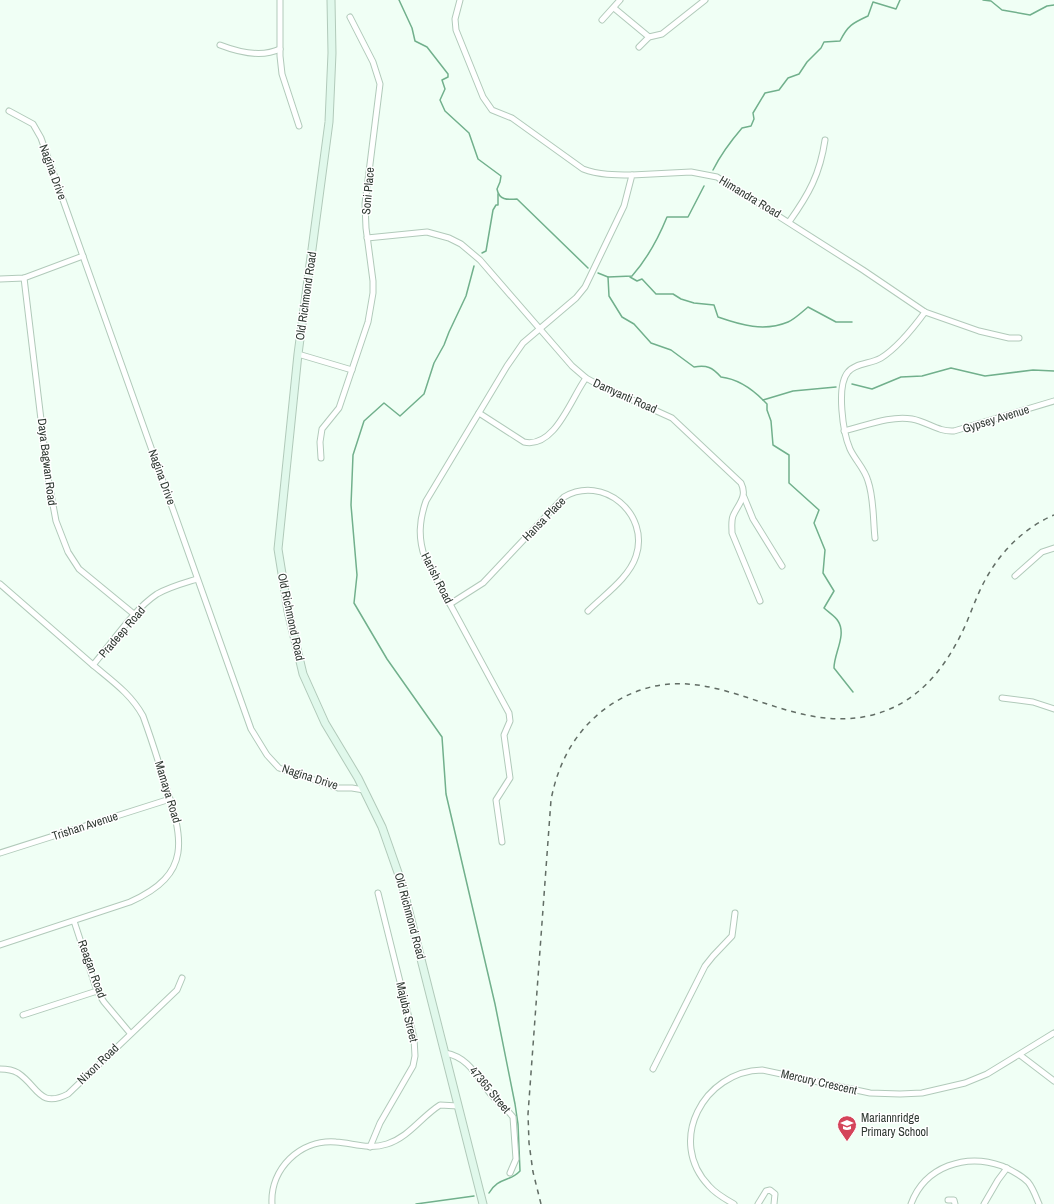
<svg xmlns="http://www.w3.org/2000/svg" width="1054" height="1204" font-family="'Archivo Narrow',sans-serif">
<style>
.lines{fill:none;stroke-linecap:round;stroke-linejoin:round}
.stream{stroke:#71b08c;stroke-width:1.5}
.street-casing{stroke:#b1caba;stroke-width:7}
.secondary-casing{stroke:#b1caba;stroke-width:9}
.street{stroke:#fff;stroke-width:5}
.secondary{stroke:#e0f8eb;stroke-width:7}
.rail{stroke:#626d65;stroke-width:1.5;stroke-dasharray:5 5;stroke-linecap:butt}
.labels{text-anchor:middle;stroke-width:3;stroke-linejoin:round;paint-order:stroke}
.street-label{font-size:12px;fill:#2f3932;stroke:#fff}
.poi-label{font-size:12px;fill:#2f3932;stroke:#fff;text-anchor:start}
</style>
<rect width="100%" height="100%" fill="#f0fff5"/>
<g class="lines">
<g class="stream">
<path d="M399,0L412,28L415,41L427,47L448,74V77L442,80L445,89L440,100L445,111L469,133L478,159L501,176L500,182L497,189C499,200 507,200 517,199L588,268"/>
<polyline points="983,0 991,1 1002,10 1030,15 1047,6 1054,5"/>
<path d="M713,170C721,154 730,142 742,128L751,126L754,119L753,113L765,93L779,90L788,78L799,74L807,62L821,48L824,42L840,41C848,25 853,23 868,16L873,2L896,9L900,0"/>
<polyline points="482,253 486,251 493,210 496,205 498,205 498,194"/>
<path d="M474,266L466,296L449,332L444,345L434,363L424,394L400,416L384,403L364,421L353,455L351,505L357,575L354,603L387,659L442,737L446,794L495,1004L515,1104L518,1124L520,1171C510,1182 498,1177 489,1193"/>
<path d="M598,273L608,277L609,296L622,317L634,324L651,343L671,350L694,367C707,365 712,367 721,377C738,379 751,388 763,400L793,391L836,387"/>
<path d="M608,277L632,276C647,259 658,239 667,217H688L704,186"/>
<path d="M630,277L637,281L642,279L656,294H673L681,299L694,303L714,305L718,317C741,325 764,332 788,322C795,319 802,312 808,307L836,322H852"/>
<polyline points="852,384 872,389 901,377 922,376 951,368 985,376 1033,370 1054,371"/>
<path d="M763,400L767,404V410L771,421L773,445L789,455V483L819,510L814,523L825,550L823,573L834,591L824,608C828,612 835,616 838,621C847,635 834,653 834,668L853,692"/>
<polyline points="416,1204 474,1196"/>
</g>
<defs>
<g id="street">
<polyline points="280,0 280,56 282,74 299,126"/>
<path d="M460,0L455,19L456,30L483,97L492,110L512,118L583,169C599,175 615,175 632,175"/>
<polyline points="614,8 649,37"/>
<polyline points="602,20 620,0"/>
<path d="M220,45C238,52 261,58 280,49"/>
<polyline points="639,47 649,37 662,34 705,0"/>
<polyline points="9,111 33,124 41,138 251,729 267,755 279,768 338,788 352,788 364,790"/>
<path d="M789,222C809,194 820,174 825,140"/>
<path d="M367,238L427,232L449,238L461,244L480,260L572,366L586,378L597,384L672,418L741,483C748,497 738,504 733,516C731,521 732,527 732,533L760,601"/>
<polyline points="24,278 48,478 56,521 68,552 79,569 135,615"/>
<polyline points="0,279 24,278 83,256"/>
<polyline points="298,354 352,370"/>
<path d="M479,413L524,442C555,449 571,398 586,378"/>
<path d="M844,431C865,426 891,415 912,419C928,422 938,432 954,431L1054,401"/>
<polyline points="321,458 320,442 322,429 339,408 368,322 373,293 373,281 366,228 365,204 380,84 373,62 350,17"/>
<polyline points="744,497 753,519 782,566"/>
<path d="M875,538C873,520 874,498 868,481C865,469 855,460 850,449C843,433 836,386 848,372C855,363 871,364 881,358C897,348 914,327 925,312"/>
<polyline points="1015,576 1042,552 1054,548"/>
<path d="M0,584L93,665C112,643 133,610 157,594C169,587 184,583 197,579"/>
<path d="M450,604L483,583L564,497C603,474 650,514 636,556C629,578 604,595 588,611"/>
<polyline points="1002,698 1033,702 1054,709"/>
<path d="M502,842L496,800L510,778L504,735L510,721L509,713L425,558C418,538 419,521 426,501L507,366L523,343L576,298L585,287L624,206L632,175L691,172L717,177L863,270L925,312L979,331L1009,338H1019"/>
<polyline points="0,853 170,799"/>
<polyline points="74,921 97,991 104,1002 130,1033"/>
<path d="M0,945L130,902C193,874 183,839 165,783C158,760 151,738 143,716C131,694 112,681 93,665"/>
<polyline points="23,1015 97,991"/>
<path d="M445,1053C468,1057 476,1075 489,1092C496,1101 506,1108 513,1117L516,1159L510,1173"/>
<polyline points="1020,1055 1054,1081"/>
<path d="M0,1069C6,1069 13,1070 18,1073C38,1086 39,1109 68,1094L177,990L182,978"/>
<polyline points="653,1069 705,966 713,956 732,936 735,913"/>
<polyline points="370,1147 380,1123 413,1066 415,1056 414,1038 378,893"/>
<polyline points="948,1200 954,1200 955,1204"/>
<path d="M272,1204C270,1169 300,1139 336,1142C353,1143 368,1150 387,1144C409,1137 421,1117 440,1105L458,1106"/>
<path d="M734,1204C725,1199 716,1194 709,1186C666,1141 704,1071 762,1070L870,1093L900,1094L922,1093L965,1083L987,1074L1054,1033"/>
<polyline points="758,1204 766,1191 770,1190 775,1194 774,1204"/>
<path d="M911,1204C925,1166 966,1153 1002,1166C1011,1170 1021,1175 1028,1182C1033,1188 1036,1197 1039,1204"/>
<polyline points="984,1204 998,1180 1007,1168"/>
</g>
<polyline id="secondary" points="331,0 332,53 329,122 298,354 278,549 288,611 303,674 325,723 358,778 382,827 402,884 483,1204"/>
</defs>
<use href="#street" class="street-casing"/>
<use href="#secondary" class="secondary-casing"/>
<use href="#street" class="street"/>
<use href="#secondary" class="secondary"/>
<path class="rail" d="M541,1204L533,1172L529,1143L528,1114L551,800C558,763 575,731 606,708C701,641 774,736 868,716C918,705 946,668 966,624C973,607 979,590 988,575C1003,549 1026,527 1054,515"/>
</g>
<defs>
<symbol id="school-pin" viewBox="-11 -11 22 30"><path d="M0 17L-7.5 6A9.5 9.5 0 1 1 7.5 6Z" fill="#d4445a" stroke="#fff"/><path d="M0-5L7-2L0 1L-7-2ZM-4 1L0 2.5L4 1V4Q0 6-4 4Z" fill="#fff"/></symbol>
</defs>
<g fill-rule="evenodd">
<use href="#school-pin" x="836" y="1114" width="22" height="30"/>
</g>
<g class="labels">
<g class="street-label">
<text transform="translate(53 172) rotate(70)" y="4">Nagina Drive</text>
<text transform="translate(368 191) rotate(-85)" y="4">Soni Place</text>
<text transform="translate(750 197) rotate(31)" y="4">Himandra Road</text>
<text transform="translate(306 296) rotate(-82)" y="4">Old Richmond Road</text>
<text transform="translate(625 396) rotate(24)" y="4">Damyanti Road</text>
<text transform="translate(996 419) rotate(-17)" y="4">Gypsey Avenue</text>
<text transform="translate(47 462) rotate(83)" y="4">Daya Bagwan Road</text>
<text transform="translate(162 477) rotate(70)" y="4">Nagina Drive</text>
<text transform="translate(544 519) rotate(-46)" y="4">Hansa Place</text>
<text transform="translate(437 578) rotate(63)" y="4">Harish Road</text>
<text transform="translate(291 617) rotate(78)" y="4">Old Richmond Road</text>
<text transform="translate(122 632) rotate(-49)" y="4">Pradeep Road</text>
<text transform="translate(310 777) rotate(18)" y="4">Nagina Drive</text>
<text transform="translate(168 792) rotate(73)" y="4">Mamaya Road</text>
<text transform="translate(85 826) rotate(-18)" y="4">Trishan Avenue</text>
<text transform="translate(410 916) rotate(75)" y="4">Old Richmond Road</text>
<text transform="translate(92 969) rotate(70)" y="4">Reagan Road</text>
<text transform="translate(407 1012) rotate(77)" y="4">Majuba Street</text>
<text transform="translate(98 1064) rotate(-44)" y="4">Nixon Road</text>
<text transform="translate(819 1082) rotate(13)" y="4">Mercury Crescent</text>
<text transform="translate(490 1090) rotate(50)" y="4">47365 Street</text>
</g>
<g class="poi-label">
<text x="861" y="1122">Mariannridge<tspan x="861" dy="14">Primary School</tspan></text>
</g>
</g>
</svg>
